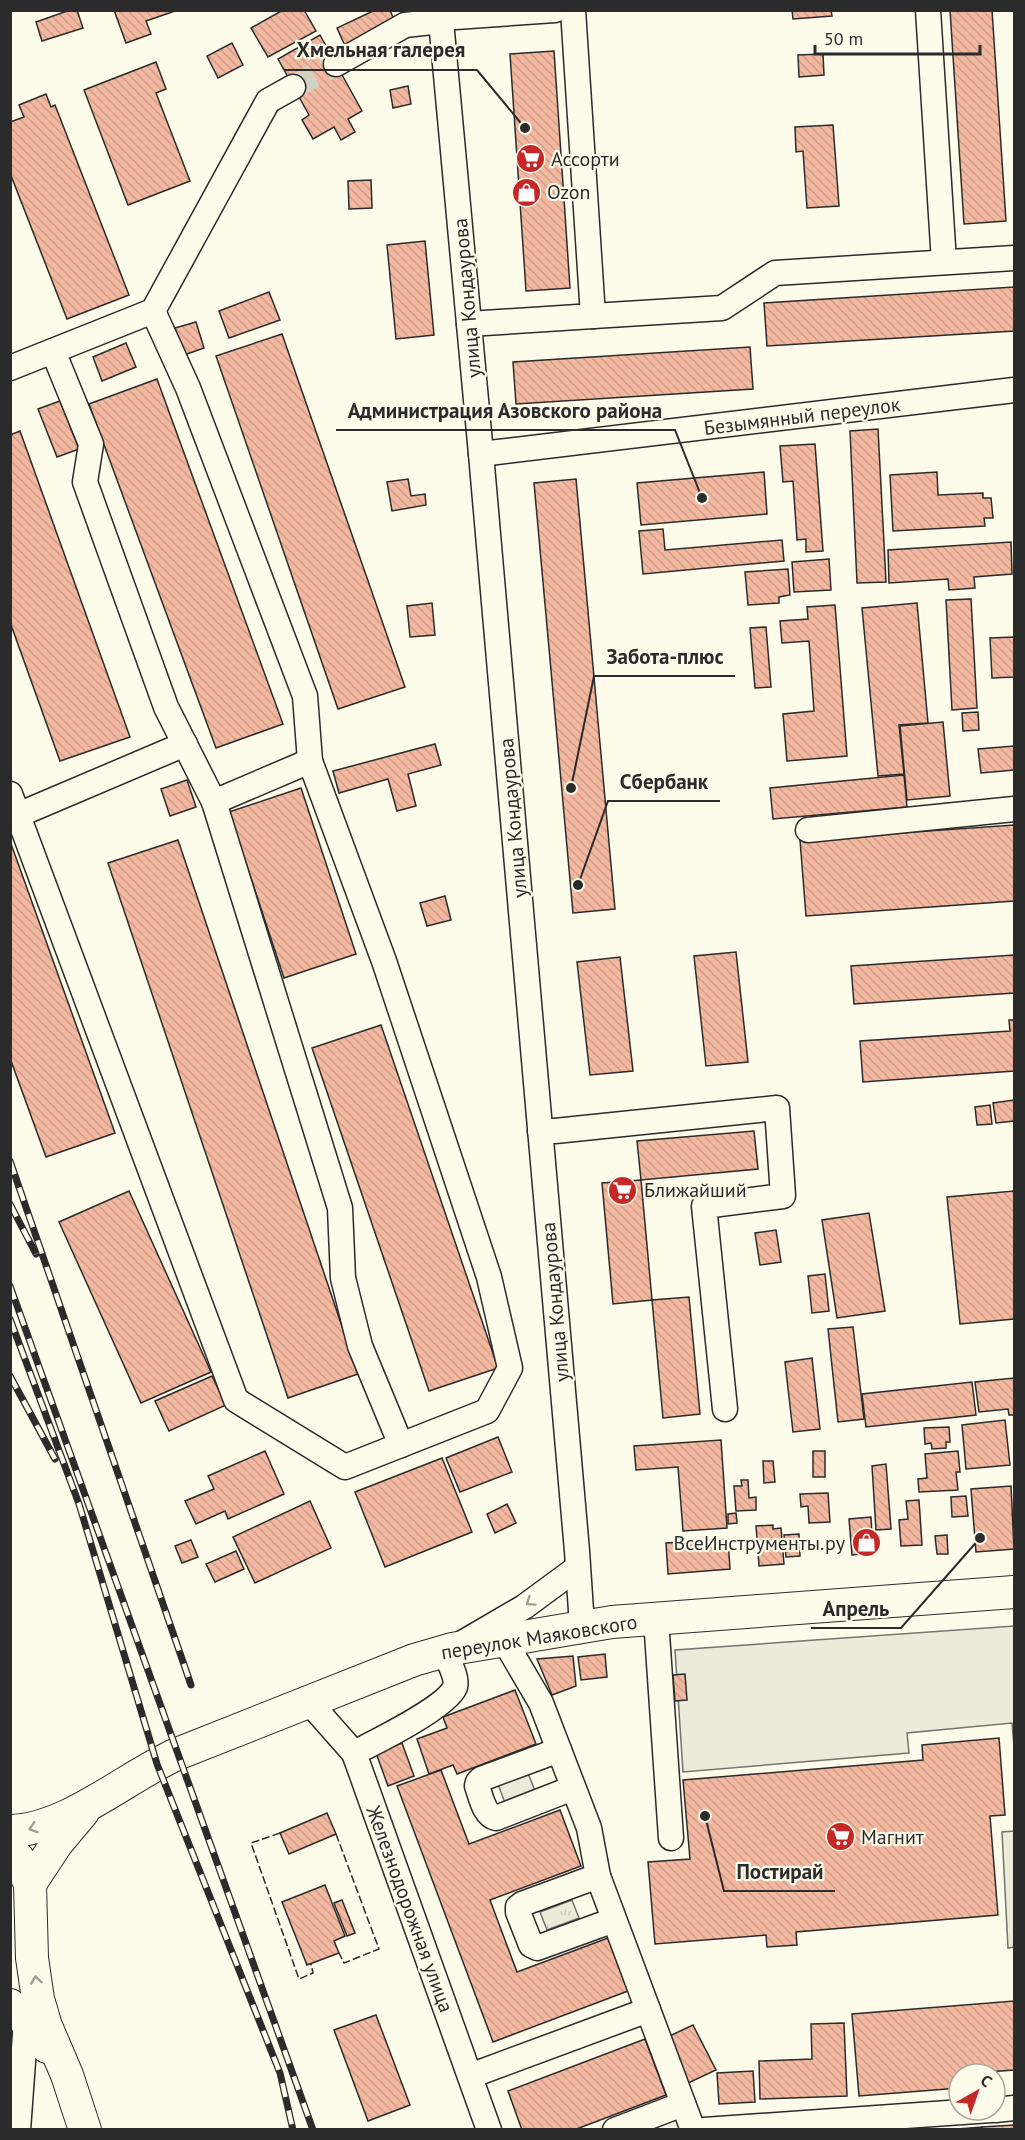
<svg xmlns="http://www.w3.org/2000/svg" width="1025" height="2140" font-family="'PT Sans',sans-serif">
<style>
.park{fill:url(#park-tufts);stroke:#74746e;stroke-width:1.5}
.parking{fill:#eceadb;stroke:#74746e;stroke-width:1.5}
.building{fill:url(#building-back-hatch);stroke:#2b2b2b;stroke-width:1.5}
.lines{fill:none;stroke-linecap:round;stroke-linejoin:round}
.minor-tunnel{stroke:#d3d1c4;stroke-width:24;stroke-dasharray:24 12;stroke-linecap:butt}
.minor-casing{stroke:#2b2b2b;stroke-width:27}
.major-casing{stroke:#2b2b2b;stroke-width:34}
.minor{stroke:#fdfbea;stroke-width:24}
.major{stroke:#fdfbea;stroke-width:32}
.rail-casing{stroke:#2b2b2b;stroke-width:7}
.rail{stroke:#fdfbea;stroke-width:4.5;stroke-dasharray:14;stroke-linecap:butt}
.fence{stroke:#2b2b2b;stroke-width:1.5;stroke-dasharray:8 3;stroke-linecap:butt}
.oneway{stroke:#9e9d94}
.labels{text-anchor:middle;stroke-width:4.5;stroke-linejoin:round;paint-order:stroke}
.poi-label{font-size:20px;fill:#2b2b2b;stroke:#fdfbea;text-anchor:start}
.street-label{font-size:20px;fill:#2b2b2b;stroke:#fdfbea}
.leader{fill:none;stroke:#2b2b2b;stroke-width:2}
.callout-dot{fill:#2b2b2b;stroke:#fdfbea;stroke-width:2}
.callout-label{font-size:21px;text-anchor:middle;font-weight:bold;fill:#2b2b2b;stroke:#fdfbea;stroke-width:4.5;stroke-linejoin:round;paint-order:stroke}
</style>
<defs>
<pattern id="park-tufts" width="24" height="20" patternUnits="userSpaceOnUse" patternTransform="scale(1.5)"><rect width="24" height="20" fill="#ecebdb"/><path d="M3 7l-1-3M5 7V3M7 7l1-3M15 17l-1-3M17 17v-4M19 17l1-3" fill="none" stroke="#cbcabc"/></pattern>
<pattern id="building-back-hatch" width="6" height="6" patternUnits="userSpaceOnUse" patternTransform="scale(1.5)"><rect width="6" height="6" fill="#f2b8a0"/><path d="M-1 5l2 2M0 0l6 6M5-1l2 2" fill="none" stroke="#d09e8a"/></pattern>
</defs>
<rect width="100%" height="100%" fill="#fdfbea"/>
<g class="park">
<polygon points="528,1773 535,1791 505,1803 498,1784"/>
<polygon points="572,1900 579,1918 547,1930 540,1912"/>
</g>
<g class="parking">
<polygon points="1014,1626 1014,1747 1012,1723 907,1733 909,1753 683,1772 675,1650"/>
<polygon points="1014,1831 1014,1947 1008,1948 1002,1832"/>
</g>
<g class="building">
<polygon points="70,10 77,10 83,28 42,41 36,22"/>
<polygon points="114,10 178,10 146,21 151,34 126,43"/>
<polygon points="283,10 304,10 316,31 268,57 251,28"/>
<polygon points="375,10 390,10 396,25 346,48 337,28"/>
<polygon points="792,10 831,10 832,16 793,19"/>
<polygon points="950,10 992,10 1006,221 964,224"/>
<polygon points="320,35 362,111 348,119 355,132 341,140 334,127 313,139 302,120 309,115 278,59"/>
<polygon points="232,43 243,65 218,78 207,56"/>
<polygon points="554,51 570,288 526,291 510,54"/>
<polygon points="823,54 824,75 799,77 798,55"/>
<polygon points="156,62 166,89 156,93 190,181 128,205 84,90"/>
<polygon points="408,86 411,104 393,108 390,90"/>
<polygon points="46,94 51,107 55,105 129,295 67,319 10,173 10,122 24,117 19,105"/>
<polygon points="833,125 839,206 807,208 803,151 796,152 795,127"/>
<polygon points="371,180 372,208 349,209 348,181"/>
<polygon points="425,241 434,335 396,339 387,245"/>
<polygon points="1014,287 1014,331 767,346 764,303"/>
<polygon points="269,292 280,320 229,338 219,311"/>
<polygon points="196,322 204,348 184,355 175,328"/>
<polygon points="282,334 405,687 338,709 216,356"/>
<polygon points="126,343 136,367 102,381 93,357"/>
<polygon points="750,347 753,389 516,404 513,362"/>
<polygon points="157,379 283,724 216,748 89,404"/>
<polygon points="60,401 79,449 57,457 38,409"/>
<polygon points="878,429 886,582 857,583 850,431"/>
<polygon points="20,431 130,737 60,761 10,622 10,435"/>
<polygon points="815,444 823,551 806,552 806,539 797,540 793,481 783,482 780,446"/>
<polygon points="764,472 767,514 641,525 637,483"/>
<polygon points="937,472 938,495 983,493 983,498 991,498 993,518 984,518 985,526 893,531 890,475"/>
<polygon points="408,479 411,496 425,494 426,505 392,511 387,482"/>
<polygon points="576,479 615,909 573,913 534,483"/>
<polygon points="663,529 665,550 782,540 784,561 643,574 639,531"/>
<polygon points="1011,542 1012,574 974,577 975,588 949,590 948,579 889,583 888,550"/>
<polygon points="829,559 831,590 794,592 792,562"/>
<polygon points="788,569 790,595 779,597 779,603 748,605 745,572"/>
<polygon points="971,599 977,708 952,710 946,600"/>
<polygon points="432,603 435,635 410,637 407,606"/>
<polygon points="917,603 928,723 899,725 904,774 878,776 862,608"/>
<polygon points="835,605 847,756 787,761 783,714 814,711 809,641 782,643 780,621 808,619 807,607"/>
<polygon points="766,627 771,687 755,688 750,628"/>
<polygon points="1014,637 1014,677 992,678 990,638"/>
<polygon points="978,712 979,730 963,731 962,713"/>
<polygon points="943,722 950,796 907,800 900,726"/>
<polygon points="435,744 441,765 408,774 416,806 397,811 388,779 339,793 333,771"/>
<polygon points="1014,746 1014,770 981,773 978,749"/>
<polygon points="904,775 907,807 773,819 770,788"/>
<polygon points="187,780 196,807 170,816 161,789"/>
<polygon points="301,788 356,954 284,978 229,812"/>
<polygon points="1014,825 1014,901 806,916 800,840"/>
<polygon points="178,840 358,1374 288,1398 108,863"/>
<polygon points="10,841 115,1133 46,1157 10,1058"/>
<polygon points="445,896 451,920 427,926 420,903"/>
<polygon points="736,952 748,1062 706,1066 694,956"/>
<polygon points="1014,955 1014,993 854,1004 851,966"/>
<polygon points="620,957 633,1071 590,1075 577,962"/>
<polygon points="1009,1020 1014,1020 1014,1071 863,1082 860,1041 1010,1031"/>
<polygon points="381,1025 498,1368 429,1391 312,1048"/>
<polygon points="1014,1100 1014,1121 996,1123 993,1103"/>
<polygon points="990,1105 992,1124 977,1125 975,1107"/>
<polygon points="754,1131 758,1169 641,1180 637,1141"/>
<polygon points="641,1180 652,1300 613,1304 602,1183"/>
<polygon points="129,1191 211,1372 141,1403 59,1222"/>
<polygon points="1014,1191 1014,1319 960,1324 947,1197"/>
<polygon points="869,1213 885,1311 837,1318 822,1220"/>
<polygon points="776,1230 781,1262 760,1265 755,1233"/>
<polygon points="825,1274 829,1311 812,1313 808,1276"/>
<polygon points="689,1297 700,1414 663,1418 652,1300"/>
<polygon points="853,1327 864,1419 838,1422 828,1329"/>
<polygon points="812,1358 820,1429 793,1432 785,1362"/>
<polygon points="212,1376 226,1405 169,1431 155,1401"/>
<polygon points="1014,1378 1014,1415 1009,1415 1008,1409 979,1412 975,1382"/>
<polygon points="972,1382 976,1415 866,1427 862,1394"/>
<polygon points="1005,1420 1010,1465 966,1469 962,1425"/>
<polygon points="949,1427 950,1442 946,1442 946,1448 932,1449 931,1443 925,1444 924,1428"/>
<polygon points="498,1437 512,1472 460,1492 446,1458"/>
<polygon points="721,1440 727,1528 683,1531 678,1467 636,1470 634,1446"/>
<polygon points="265,1451 284,1494 228,1519 225,1511 196,1524 185,1501 214,1489 208,1476"/>
<rect x="813" y="1451" width="12" height="26"/>
<polygon points="958,1451 960,1472 956,1472 958,1490 919,1492 918,1479 927,1478 925,1454"/>
<polygon points="442,1458 472,1532 385,1567 355,1492"/>
<polygon points="763,1461 773,1461 775,1482 764,1483"/>
<polygon points="886,1464 891,1529 876,1530 872,1466"/>
<polygon points="741,1480 748,1480 749,1498 756,1497 756,1510 736,1511 734,1486 742,1486"/>
<polygon points="1011,1486 1014,1549 976,1552 971,1489"/>
<polygon points="828,1493 830,1522 809,1523 808,1506 801,1507 800,1494"/>
<polygon points="966,1496 968,1516 952,1517 951,1497"/>
<polygon points="919,1500 922,1545 901,1546 899,1520 908,1519 906,1501"/>
<polygon points="310,1501 331,1548 255,1583 233,1537"/>
<polygon points="507,1504 516,1523 495,1533 487,1514"/>
<polygon points="736,1513 737,1523 728,1524 728,1514"/>
<polygon points="871,1517 873,1553 852,1555 849,1519"/>
<polygon points="773,1525 773,1529 781,1528 784,1564 759,1566 756,1526"/>
<polygon points="799,1534 800,1556 786,1557 784,1535"/>
<polygon points="947,1535 948,1554 937,1554 935,1536"/>
<polygon points="728,1539 730,1569 668,1574 666,1543"/>
<polygon points="191,1540 198,1557 182,1563 175,1546"/>
<polygon points="236,1551 244,1569 215,1582 206,1564"/>
<polygon points="605,1654 607,1677 581,1680 578,1657"/>
<polygon points="573,1656 576,1686 552,1695 537,1659"/>
<polygon points="685,1674 687,1700 675,1701 673,1675"/>
<polygon points="515,1690 536,1744 457,1774 453,1765 429,1774 417,1739 447,1728 443,1717"/>
<polygon points="999,1738 1005,1815 990,1816 998,1915 796,1932 797,1945 767,1947 766,1935 655,1944 648,1862 690,1859 683,1780 923,1760 922,1745"/>
<polygon points="402,1743 414,1776 388,1786 376,1753"/>
<polygon points="441,1770 469,1844 560,1810 581,1866 490,1900 517,1972 608,1938 628,1991 493,2042 397,1786"/>
<polygon points="327,1813 336,1834 289,1854 280,1833"/>
<polygon points="325,1885 345,1936 334,1941 339,1953 307,1965 282,1902"/>
<polygon points="342,1900 355,1933 347,1936 334,1903"/>
<polygon points="1014,2001 1014,2070 959,2074 959,2088 859,2096 852,2014"/>
<polygon points="376,2015 410,2105 368,2121 334,2030"/>
<polygon points="844,2023 847,2096 760,2099 759,2061 812,2059 811,2024"/>
<polygon points="693,2025 716,2070 684,2085 661,2040"/>
<polygon points="645,2039 666,2095 574,2130 522,2130 508,2091"/>
<polygon points="753,2071 755,2102 719,2104 717,2073"/>
<polygon points="1014,2125 1014,2130 982,2130 982,2127"/>
<polygon points="982,2127 982,2130 944,2130"/>
</g>
<g class="lines">
<polyline class="minor-tunnel" points="293,87 336,64"/>
<defs>
<g id="minor">
<polyline points="440,10 481,454 577,1551 582,1626"/>
<polyline points="928,10 944,262"/>
<polyline points="441,18 555,10"/>
<polyline points="336,64 405,25 441,21"/>
<polyline points="593,316 722,308 775,273 1014,258"/>
<polyline points="469,324 593,316 573,10"/>
<polyline points="53,351 91,444 85,482 166,707 214,802"/>
<polyline points="10,368 153,311 268,101 293,87"/>
<polyline points="481,454 1014,390"/>
<polyline points="310,761 214,802 340,1208 343,1278 360,1346 401,1445"/>
<polyline points="10,794 236,1400 345,1467 487,1411 510,1368 489,1277 384,961 310,761 305,696 188,388 153,311"/>
<polyline points="18,815 185,744"/>
<polyline points="808,830 1014,809"/>
<polyline points="540,1131 555,1131 777,1108 783,1196 704,1206 725,1409"/>
<polyline points="656,1619 671,1838"/>
<polyline points="504,1640 541,1703 589,1828 598,1876 693,2130"/>
<polyline points="464,1642 524,1607 577,1568"/>
<polyline points="309,1702 354,1753 489,2130"/>
<path d="M559,1750L481,1779L478,1782L477,1786C481,1797 484,1815 496,1818L573,1788"/>
<path d="M354,1753C374,1743 447,1707 455,1687C458,1677 448,1661 444,1651"/>
<polyline points="598,1876 522,1904 518,1907 518,1912 531,1945 537,1948 614,1920"/>
<polyline points="470,2076 648,2010"/>
<polyline points="995,2110 1014,2108"/>
<polyline points="18,2130 26,2021"/>
<polyline points="615,2130 683,2104"/>
<polyline points="704,2130 991,2110"/>
</g>
<g id="major">
<path d="M10,1831C67,1830 126,1777 177,1754L414,1660L452,1649L612,1622L1014,1592"/>
<polyline points="10,1851 18,1858 30,1884 32,1958 38,1999 46,2026 67,2075 85,2130"/>
<polyline points="30,1884 57,1843 83,1812"/>
<polyline points="10,2005 26,2021 47,2047"/>
</g>
</defs>
<use href="#minor" class="minor-casing"/>
<use href="#major" class="major-casing"/>
<use href="#minor" class="minor"/>
<use href="#major" class="major"/>
<defs>
<g id="rail">
<polyline points="10,1161 191,1685"/>
<polyline points="10,1204 36,1254"/>
<polyline points="10,1286 313,2130"/>
<polyline points="10,1319 79,1504 157,1764 280,2073 293,2130"/>
<polyline points="10,1376 55,1459"/>
</g>
</defs>
<use href="#rail" class="rail-casing"/>
<use href="#rail" class="rail"/>
<g class="fence">
<polyline points="280,1833 251,1843 299,1979 313,1973 311,1964"/>
<polyline points="336,1834 379,1949 344,1963 339,1953"/>
</g>
</g>
<defs><path id="oneway-chevron" d="M-2-3.5L2.5 0L-2 3.5" fill="none" stroke-width="1.6" stroke-linecap="round" stroke-linejoin="round" transform="scale(1.5)"/></defs>
<g class="oneway">
<use href="#oneway-chevron" transform="translate(530 1602) rotate(145)"/>
<use href="#oneway-chevron" transform="translate(33 1828) rotate(163)"/>
<use href="#oneway-chevron" transform="translate(36 1980) rotate(-98)"/>
</g>
<defs>
<symbol id="supermarket-disc" viewBox="-11 -11 22 22"><circle r="9.5" fill="#c62828" stroke="#fdfbea"/><path d="M-6-5.5h2.5l.6 2H6L4.5 2H-2.5L-4.4-4H-6ZM-1.5 3.2a1.3 1.3 0 1 0 .1 0ZM3 3.2a1.3 1.3 0 1 0 .1 0Z" fill="#fff"/></symbol>
<symbol id="shop-disc" viewBox="-11 -11 22 22"><circle r="9.5" fill="#c62828" stroke="#fdfbea"/><path d="M-5-2.5h2.3a2.7 3.5 0 0 1 5.4 0H5L5.5 6h-11ZM-1.5-2.5h3a1.5 2.3 0 0 0-3 0Z" fill="#fff"/></symbol>
</defs>
<g fill-rule="evenodd">
<use href="#supermarket-disc" x="514" y="142" width="33" height="33"/>
<use href="#shop-disc" x="510" y="176" width="33" height="33"/>
<use href="#supermarket-disc" x="606" y="1174" width="33" height="33"/>
<use href="#shop-disc" x="850" y="1526" width="33" height="33"/>
<use href="#supermarket-disc" x="824" y="1820" width="33" height="33"/>
</g>
<g class="labels">
<g class="poi-label">
<text x="551" y="166">Ассорти</text>
<text x="547" y="199">Ozon</text>
<text x="644" y="1197">Ближайший</text>
<text x="845" y="1550" text-anchor="end">ВсеИнструменты.ру</text>
<text x="861" y="1844">Магнит</text>
</g>
<g class="street-label">
<text transform="translate(467 298) rotate(-95)" y="7">улица Кондаурова</text>
<text transform="translate(802 416) rotate(-7)" y="7">Безымянный переулок</text>
<text transform="translate(513 818) rotate(-95)" y="7">улица Кондаурова</text>
<text transform="translate(555 1302) rotate(-95)" y="7">улица Кондаурова</text>
<text transform="translate(539 1637) rotate(-9)" y="7">переулок Маяковского</text>
<text transform="translate(410 1909) rotate(70)" y="7">Железнодорожная улица</text>
</g>
</g>
<path class="leader" d="M525 128L477 70H284M702 498L675 430H336M571 788L594 676H735M578 885L608 801H720M980 1538L901 1628H811M705 1816L724 1891H835"/>
<g class="callout-dot">
<circle cx="525" cy="128" r="6"/>
<circle cx="702" cy="498" r="6"/>
<circle cx="571" cy="788" r="6"/>
<circle cx="578" cy="885" r="6"/>
<circle cx="980" cy="1538" r="6"/>
<circle cx="705" cy="1816" r="6"/>
</g>
<g class="callout-label">
<text x="381" y="57">Хмельная галерея</text>
<text x="505" y="418">Администрация Азовского района</text>
<text x="665" y="664">Забота-плюс</text>
<text x="664" y="789">Сбербанк</text>
<text x="856" y="1616">Апрель</text>
<text x="780" y="1879">Постирай</text>
</g>
<rect width="1025" height="2140" fill="none" stroke="#2b2b2b" stroke-width="24"/>
<g transform="translate(977 2092) rotate(40)"><circle r="28" fill="#fdfbea" stroke="#a9a89e" stroke-width="1.5"/>
<path d="M0-4.5L10 22L0 15L-10 22Z" fill="#c62828"/>
<text y="-9" font-size="16" font-weight="bold" text-anchor="middle" fill="#2b2b2b">С</text>
</g>
<path d="M815 45v9h165v-9" fill="none" stroke="#2b2b2b" stroke-width="3"/>
<text x="824" y="45" font-size="18" fill="#2b2b2b" stroke="#fdfbea" stroke-width="4.5" paint-order="stroke">50 m</text>
</svg>
